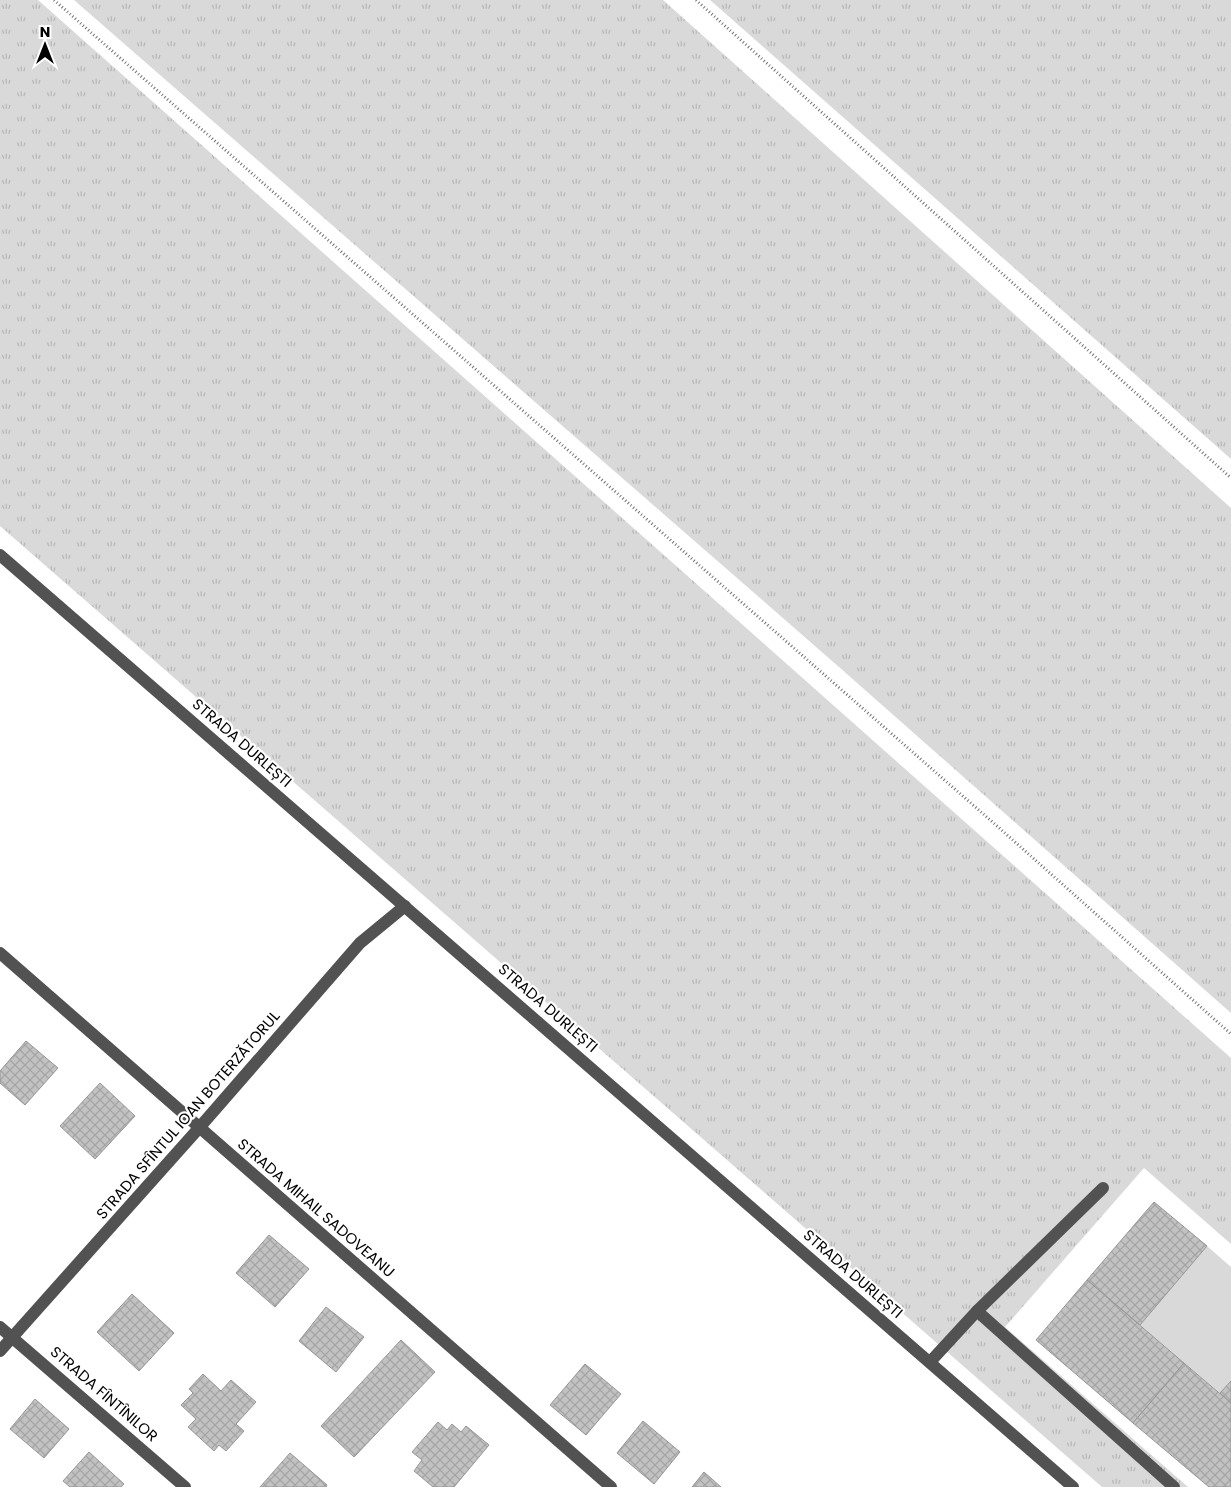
<svg xmlns="http://www.w3.org/2000/svg" width="1231" height="1487" font-family="Poppins,sans-serif">
<style>
.grass{fill:url(#grass-tufts)}
.garden{fill:#d9d9d9}
.building{fill:url(#building-cross-hatch);stroke:#969696}
.lines{fill:none;stroke-linecap:round;stroke-linejoin:round}
.path{stroke:#747474;stroke-width:3;stroke-dasharray:1 2.5;stroke-linecap:butt}
.minor{stroke:#525252;stroke-width:12}
.labels{text-anchor:middle;stroke-width:4.5;stroke-linejoin:round;paint-order:stroke}
.street-label{font-size:15px;fill:#000;stroke:#fff}
</style>
<defs>
<pattern id="grass-tufts" width="24" height="20" patternUnits="userSpaceOnUse" patternTransform="scale(1.25)"><rect width="24" height="20" fill="#d9d9d9"/><path d="M3 7l-1-3M5 7V3M7 7l1-3M15 17l-1-3M17 17v-4M19 17l1-3" fill="none" stroke="#b8b8b8"/></pattern>
<pattern id="building-cross-hatch" width="8" height="8" patternUnits="userSpaceOnUse" patternTransform="scale(1.25)"><rect width="8" height="8" fill="#c2c2c2"/><path d="M0 0l8 8M0 8l8-8" fill="none" stroke="#a5a5a5"/></pattern>
</defs>
<rect width="100%" height="100%" fill="#fff"/>
<g class="grass">
<polygon points="0,0 38,0 1231,1058 1231,1244 1144,1168 1005,1327 1188,1487 1102,1487 0,526"/>
<polygon points="74,0 663,0 1231,508 1231,1013 839,667"/>
<polygon points="710,0 1231,0 1231,459"/>
</g>
<polygon class="garden" points="1207,1246 1231,1267 1231,1381 1220,1393 1140,1325"/>
<g class="building">
<polygon points="26,1041 58,1068 25,1105 0,1083 0,1071"/>
<polygon points="100,1083 135,1116 95,1159 60,1126"/>
<polygon points="1154,1202 1207,1246 1140,1325 1087,1280"/>
<polygon points="269,1235 309,1269 275,1307 236,1273"/>
<polygon points="1087,1280 1184,1363 1133,1423 1036,1340"/>
<polygon points="132,1294 174,1333 139,1371 97,1332"/>
<polygon points="326,1307 364,1337 336,1372 299,1341"/>
<polygon points="401,1340 435,1372 354,1457 321,1426"/>
<polygon points="1184,1363 1231,1403 1231,1487 1209,1487 1133,1423"/>
<polygon points="585,1364 621,1394 586,1435 550,1405"/>
<polygon points="203,1374 221,1391 231,1380 256,1402 236,1424 244,1431 226,1451 219,1445 214,1451 188,1427 196,1419 181,1405 193,1393 189,1389"/>
<polygon points="1231,1381 1231,1403 1220,1393"/>
<polygon points="35,1399 69,1429 44,1458 10,1429"/>
<polygon points="643,1421 680,1452 654,1484 617,1453"/>
<polygon points="438,1422 447,1430 452,1424 461,1432 466,1426 489,1445 454,1487 433,1487 414,1471 422,1460 412,1452"/>
<polygon points="89,1452 124,1484 121,1487 70,1487 63,1481"/>
<polygon points="290,1453 327,1485 326,1487 260,1487"/>
<polygon points="704,1472 721,1487 692,1487"/>
</g>
<g class="lines">
<g class="path">
<polyline points="54,0 997,826 1231,1034"/>
<polyline points="696,0 1231,478"/>
</g>
<g class="minor">
<polyline points="0,555 1073,1487"/>
<polyline points="0,953 611,1487"/>
<polyline points="977,1311 1174,1487"/>
<polyline points="0,1327 185,1487"/>
<polyline points="0,1351 199,1128 360,943 405,906"/>
<polyline points="930,1362 977,1311 1103,1188"/>
</g>
</g>
<g class="labels">
<g class="street-label">
<text transform="translate(242 743) rotate(41)" y="5">STRADA DURLEȘTI</text>
<text transform="translate(548 1008) rotate(41)" y="5">STRADA DURLEȘTI</text>
<text transform="translate(188 1115) rotate(-49)" y="5">STRADA SFÎNTUL IOAN BOTERZĂTORUL</text>
<text transform="translate(316 1208) rotate(41)" y="5">STRADA MIHAIL SADOVEANU</text>
<text transform="translate(853 1274) rotate(41)" y="5">STRADA DURLEȘTI</text>
<text transform="translate(104 1394) rotate(41)" y="5">STRADA FÎNTÎNILOR</text>
</g>
</g>
<g transform="translate(45 45)" stroke="#ffffff" stroke-width="4" paint-order="stroke">
<path d="M0-4L9 19L0 12L-9 19Z" fill="#000000"/>
<text y="-8" font-size="14" font-weight="bold" text-anchor="middle" fill="#000000">N</text>
</g>
</svg>
